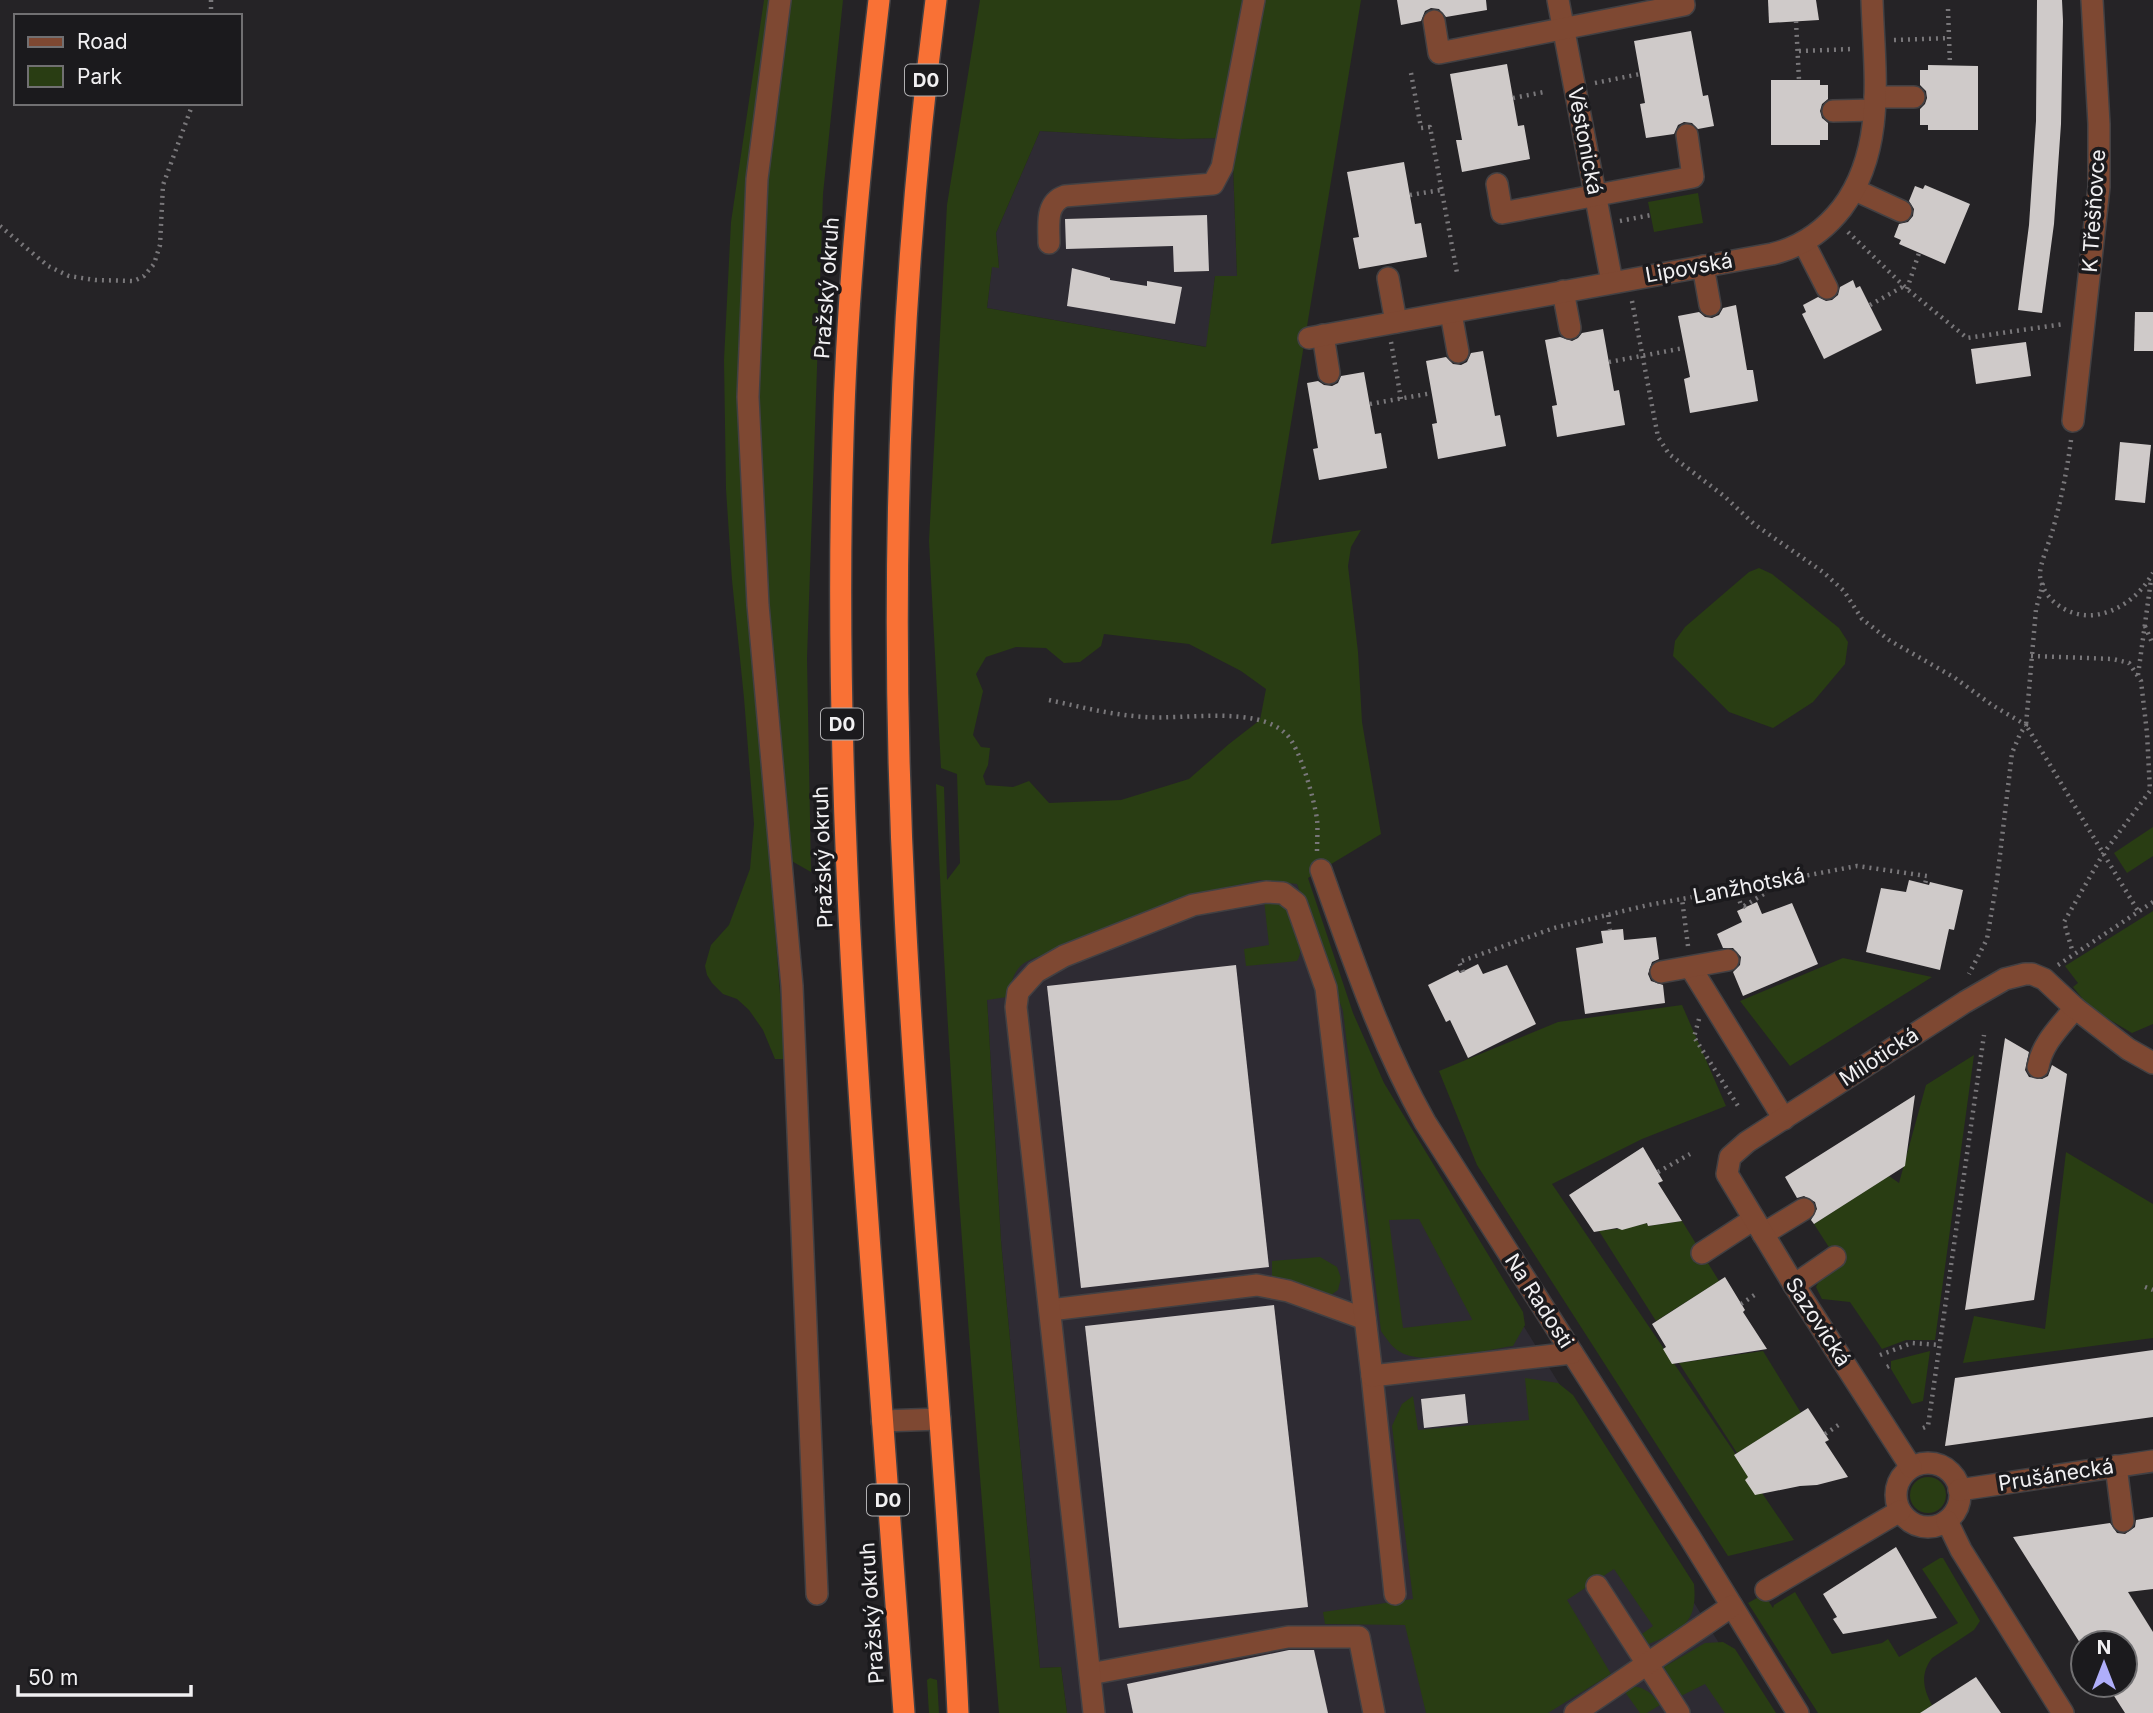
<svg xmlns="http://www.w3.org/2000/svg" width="2153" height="1713" font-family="Inter,sans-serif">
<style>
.built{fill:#2e2b33}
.green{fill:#293d13;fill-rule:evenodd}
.building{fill:#cfcac9}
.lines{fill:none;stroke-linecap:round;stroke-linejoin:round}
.minor-casing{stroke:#424043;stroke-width:24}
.highway-casing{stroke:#424043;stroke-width:24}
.path{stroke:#79777a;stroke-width:4.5;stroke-dasharray:2 5;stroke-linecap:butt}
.minor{stroke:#7e4832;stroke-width:21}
.highway{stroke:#f97135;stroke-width:21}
.labels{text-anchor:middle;stroke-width:7;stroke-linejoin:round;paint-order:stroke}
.shield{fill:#1b1a1d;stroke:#b1b0b2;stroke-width:2}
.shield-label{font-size:19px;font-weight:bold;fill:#f1f0f2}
.street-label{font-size:21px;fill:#f1f0f2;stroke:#1b1a1d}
</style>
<rect width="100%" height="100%" fill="#252326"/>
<g class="built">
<polygon points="1040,131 1180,139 1222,138 1233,140 1237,144 1233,163 1237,276 1215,276 1207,347 987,308 992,266 999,267 996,233"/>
<polygon points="1254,776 1385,1101 1762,1713 1067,1713 1061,1667 1040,1668 1001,1241 986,981"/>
</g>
<g class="green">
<polygon points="764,0 774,0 741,360 741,482 785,1059 775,1059 763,1030 749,1010 737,999 723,994 712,983 707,975 705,966 711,945 729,925 750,869 754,824 744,698 732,580 726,489 724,360 731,222"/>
<polygon points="786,0 843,0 823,194 807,658 811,872 788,859 756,491 757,274"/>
<path d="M980,0H1249L1222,138L1180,139L1040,131L996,233L999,268L992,267L987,308L1206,347L1215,276H1237L1233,163L1237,144L1233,140L1261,0H1361L1271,544L1361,530L1351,547L1348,566L1358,652L1362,722L1381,834L1308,878L1353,1013L1384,1083L1523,1312L1525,1325L1513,1346C1485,1350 1431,1365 1404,1354C1393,1349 1388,1341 1381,1331L1343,1011L1297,884L1261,880L1184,896L1047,954C1018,962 1015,968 1007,997L987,1000L988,1015L1001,1241L1040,1668L1061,1667L1067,1713H999C974,1404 948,1094 936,784L944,787L947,880L960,863L957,774L941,768L929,541L947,205ZM1104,634L1189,644L1241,671L1266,689L1260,720L1229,744L1189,779L1121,800L1049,803L1029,781L1013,787L986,785L983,776L988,765L990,748L981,747L973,735L983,691L976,674L986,657L1016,647L1046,648L1064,663L1080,662L1101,646ZM1419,1219L1472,1319V1320L1403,1328L1389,1220Z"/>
<polygon points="1698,193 1703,223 1654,232 1648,202"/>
<polygon points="1759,568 1772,574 1839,628 1848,642 1845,664 1813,702 1773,728 1729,712 1673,656 1675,641 1685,627 1749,572"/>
<polygon points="2153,827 2153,856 2127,873 2114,853"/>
<path d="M1264,900C1272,902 1278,902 1285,908C1295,917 1306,949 1297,961L1246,966L1244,949L1269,945Z"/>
<polygon points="2153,911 2153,1024 2132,1033 2090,1008 2073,987 2078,983 2065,966"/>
<polygon points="1843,958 1932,977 1790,1066 1740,1001"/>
<polygon points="1682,1005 1726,1106 1642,1139 1552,1184 1794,1540 1728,1556 1477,1165 1439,1071 1558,1022"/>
<polygon points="1974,1055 1935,1340 1906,1340 1882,1349 1850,1302 1822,1299 1816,1287 1819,1281 1841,1266 1814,1224 1889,1176 1899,1183 1926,1085"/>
<polygon points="2066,1152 2153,1204 2153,1338 1963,1363 1974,1316 2045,1329"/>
<path d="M1682,1221L1719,1281L1656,1321L1599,1231C1616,1229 1630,1228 1647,1223L1648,1226Z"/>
<polygon points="1320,1257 1337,1267 1341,1278 1338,1290 1327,1298 1272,1278 1272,1261"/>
<polygon points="1763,1351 1801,1413 1737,1453 1679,1363"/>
<polygon points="1930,1351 1923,1401 1912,1404 1891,1369 1891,1361"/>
<path d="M1525,1378L1558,1383L1573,1395L1694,1584C1698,1624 1681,1631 1646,1645L1639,1636L1653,1626L1614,1569L1567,1600L1611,1674L1548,1713H1426L1405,1625L1325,1624L1323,1612L1413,1599L1392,1426L1402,1404L1413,1396L1418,1430L1529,1420Z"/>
<circle cx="1928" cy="1495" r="18"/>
<path d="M1940,1558H1943L1980,1621L1974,1630L1932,1658C1920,1674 1923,1689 1932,1705L1925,1710L1926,1713H1818L1748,1603L1764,1594L1773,1608L1774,1605L1795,1592L1832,1654L1882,1643L1888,1639L1899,1657L1958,1623L1922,1569Z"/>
<polygon points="1723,1642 1735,1649 1776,1713 1725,1713 1705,1684 1681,1696 1664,1667 1705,1643"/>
<polygon points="930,1678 937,1680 939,1713 929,1713 927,1680"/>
<path d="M1620,1685C1640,1686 1649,1688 1660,1705L1647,1713H1640Z"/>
</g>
<g class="building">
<polygon points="1397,0 1486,0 1487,10 1446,17 1439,9 1431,8 1425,11 1421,21 1401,25"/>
<polygon points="1768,0 1816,0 1819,20 1769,23"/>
<polygon points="2037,0 2062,0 2063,21 2061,124 2054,224 2042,313 2018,310 2029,225 2036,121"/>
<polygon points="1691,31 1703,96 1708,95 1714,126 1698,129 1692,123 1684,122 1678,125 1674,134 1646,138 1640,104 1645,103 1634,41"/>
<polygon points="1507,64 1518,126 1524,125 1530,159 1462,172 1456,140 1462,140 1450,74"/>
<polygon points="1928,65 1978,66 1978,130 1928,130 1928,125 1920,125 1920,109 1925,104 1927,98 1926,91 1920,85 1920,70 1928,70"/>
<polygon points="1771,80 1820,80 1820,85 1828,85 1828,99 1822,104 1820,111 1822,118 1828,123 1828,140 1820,140 1820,145 1771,145"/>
<polygon points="1404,162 1415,224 1421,223 1427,257 1359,269 1353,238 1359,237 1347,172"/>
<polygon points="1925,185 1970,204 1945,264 1899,244 1901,240 1894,237 1899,224 1908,222 1913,216 1914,209 1909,201 1915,186 1923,189"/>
<polygon points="1207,215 1209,271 1174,272 1173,246 1066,249 1065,219"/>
<polygon points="1072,268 1110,278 1110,280 1147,286 1147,281 1182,287 1175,324 1067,306"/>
<polygon points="1853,280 1856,288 1860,286 1882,330 1824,359 1802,314 1806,312 1803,305 1818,297 1826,301 1832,300 1838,295 1840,287"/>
<polygon points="1736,305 1747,370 1753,370 1758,401 1690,413 1684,379 1690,377 1678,316 1699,312 1705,317 1712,318 1719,315 1723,308"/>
<polygon points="2135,312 2153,312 2153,351 2134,351"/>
<polygon points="1603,329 1614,391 1619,390 1625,425 1557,437 1552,406 1557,405 1545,340 1560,337 1572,341 1578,338 1582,333"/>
<polygon points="2026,342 2031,376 1976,384 1971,349"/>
<polygon points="1483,351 1495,416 1500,415 1506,446 1438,459 1432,424 1437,423 1426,361 1446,357 1453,364 1461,365 1467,362 1471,353"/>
<polygon points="1364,372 1375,434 1381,433 1387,468 1319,480 1313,449 1318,448 1307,383 1318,381 1324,385 1332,386 1338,383 1341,376"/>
<polygon points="2120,442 2151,445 2145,503 2115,500"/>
<polygon points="1909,880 1929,885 1930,882 1963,890 1954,930 1949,929 1940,970 1866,952 1881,888 1906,892"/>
<polygon points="1757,902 1762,914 1792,903 1818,964 1743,996 1733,972 1740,965 1741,957 1733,948 1723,948 1717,934 1742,922 1737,911"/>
<polygon points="1623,929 1624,940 1656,937 1659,959 1652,962 1648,974 1651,981 1663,985 1665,1003 1585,1014 1576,948 1603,943 1601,931"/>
<polygon points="1478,964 1483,974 1507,965 1536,1024 1468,1058 1450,1020 1446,1022 1428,985 1458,970 1460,973"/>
<polygon points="1236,965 1269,1267 1081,1288 1047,986"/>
<polygon points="2005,1038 2029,1052 2025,1070 2029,1077 2042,1079 2048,1076 2052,1065 2067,1074 2040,1260 2034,1300 1965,1310"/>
<polygon points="1915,1095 1905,1166 1814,1224 1811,1220 1817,1209 1815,1202 1804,1196 1797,1198 1785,1177"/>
<polygon points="1643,1147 1663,1181 1658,1183 1682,1221 1648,1226 1647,1223 1622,1230 1617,1228 1594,1232 1569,1195"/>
<polygon points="1725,1277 1745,1310 1743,1312 1767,1349 1672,1364 1663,1349 1666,1347 1652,1324"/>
<polygon points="1274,1305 1308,1607 1119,1628 1085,1326"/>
<polygon points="2153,1350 2153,1417 1945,1446 1955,1378"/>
<polygon points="1465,1394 1468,1423 1424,1428 1421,1399"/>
<polygon points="1808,1408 1829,1440 1825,1442 1848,1477 1817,1485 1800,1486 1755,1495 1745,1480 1748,1477 1734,1455"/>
<polygon points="2153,1517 2153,1589 2128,1592 2153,1632 2153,1713 2125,1713 2107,1685 2125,1685 2125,1643 2080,1643 2013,1537 2110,1523 2117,1533 2125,1534 2135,1527 2136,1520"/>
<polygon points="1896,1547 1937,1618 1843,1634 1833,1619 1837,1617 1823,1594"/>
<polygon points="1289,1650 1314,1650 1328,1713 1133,1713 1127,1684"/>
<polygon points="1976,1677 2001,1713 1920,1713"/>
</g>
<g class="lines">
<defs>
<g id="minor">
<polyline points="780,0 757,179 748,397 758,605 792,986 817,1594"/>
<polyline points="1558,0 1612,282"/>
<polyline points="1434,21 1439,53 1684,5 1683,0"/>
<polyline points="1875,97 1914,97"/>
<polyline points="1833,111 1874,110"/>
<polyline points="1497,184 1502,213 1693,177 1687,135"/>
<polyline points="1855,190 1901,211"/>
<path d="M1049,243C1049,225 1045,203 1065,196L1213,184L1222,167L1254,0"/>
<polyline points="1804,243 1827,288"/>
<polyline points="1703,266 1710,305"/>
<polyline points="1388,278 1396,322"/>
<polyline points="1563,291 1570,328"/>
<polyline points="1451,313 1458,352"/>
<polyline points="1323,335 1329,373"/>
<path d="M1309,338L1772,254C1802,247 1824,231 1842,208C1887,148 1874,70 1872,0"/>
<polyline points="2073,421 2099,187 2099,124 2092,0"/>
<path d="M1321,870C1352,956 1380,1042 1425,1122L1689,1536L1798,1713"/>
<polyline points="1691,968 1784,1119"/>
<polyline points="1661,972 1728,960"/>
<path d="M2038,1067C2042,1043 2060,1027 2075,1008"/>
<polyline points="1763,1234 1804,1209"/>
<polyline points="1702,1253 1754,1219"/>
<polyline points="1794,1285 1835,1257"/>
<polyline points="1050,1310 1257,1285 1288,1291 1365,1319"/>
<polyline points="1372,1376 1395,1594"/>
<polyline points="882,1421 940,1419"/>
<circle cx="1928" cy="1495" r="32"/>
<polyline points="2116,1466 2123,1521"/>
<polyline points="1911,1467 1794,1285 1727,1174 1730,1157 1747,1142 1965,1002 2005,979 2025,974 2032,974 2044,979 2075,1008 2128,1049 2153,1063"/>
<polyline points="1959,1490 2153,1461"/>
<polyline points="1947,1521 1961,1550 2063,1713"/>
<polyline points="1597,1586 1679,1713"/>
<polyline points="1766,1590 1900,1511"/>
<polyline points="1090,1674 1288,1637 1359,1637 1374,1713"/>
<polyline points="1094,1713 1016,1007 1018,992 1036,972 1064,956 1193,905 1266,892 1283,893 1296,903 1326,988 1372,1376 1572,1353"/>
<polyline points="1575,1713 1732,1606"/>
</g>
<g id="highway">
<path d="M879,0C862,146 847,291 843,438C834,723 852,1008 873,1291C883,1432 893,1573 904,1713"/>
<path d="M936,0C897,303 889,608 905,913C918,1180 946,1446 958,1713"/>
</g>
</defs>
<use href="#minor" class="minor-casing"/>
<use href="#highway" class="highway-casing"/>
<g class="path">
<polyline points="1948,9 1950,65"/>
<polyline points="211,16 211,0"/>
<polyline points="1796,21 1799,80"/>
<polyline points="1894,40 1949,38"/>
<polyline points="1799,51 1853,49"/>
<polyline points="1411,73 1421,128 1430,127 1457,273"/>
<polyline points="1595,83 1640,74"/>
<polyline points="1513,98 1544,92"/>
<polyline points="1410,195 1441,190"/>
<polyline points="1620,221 1651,215"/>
<polyline points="0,226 48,266 69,276 95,280 134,281 144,276 154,264 160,245 163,185 193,103"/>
<polyline points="1848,232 1907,289 1967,338 2064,324"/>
<polyline points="1907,289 1919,253"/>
<polyline points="1632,301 1658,437 1669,454 1724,496 1754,524 1823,572 1844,591 1862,619 1889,640 1955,678 1992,705 2026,725 2020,734 2012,753 1997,880 1987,939 1969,974"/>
<polyline points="1870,305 1904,286"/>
<polyline points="1391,342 1401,399"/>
<polyline points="1609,362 1684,348"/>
<polyline points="1370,404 1432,393"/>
<path d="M2071,440C2067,471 2061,500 2053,529C2050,541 2039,565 2040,576C2043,601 2070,618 2095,615C2121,611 2140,595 2153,573"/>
<polyline points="2043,583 2036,609 2026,725 2138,911"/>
<polyline points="2145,626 2153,645"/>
<polyline points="2031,656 2113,659 2129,663 2141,681 2147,733 2150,791 2103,854 2064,922 2073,953"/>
<polyline points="2138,675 2151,580"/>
<path d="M1049,700C1081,707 1112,715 1145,717C1183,720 1257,705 1286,734C1300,747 1314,799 1317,819C1318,830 1317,841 1317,852"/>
<polyline points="1735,888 1741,905 1746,907"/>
<polyline points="1744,906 1767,892 1765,882"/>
<polyline points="1608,915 1610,930"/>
<polyline points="1688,946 1682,899 1857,866 1927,876 1925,884"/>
<polyline points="2058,965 2153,902"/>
<polyline points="1463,972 1459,962 1554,928 1648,905 1682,899"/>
<polyline points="1699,1019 1694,1037 1740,1109"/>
<polyline points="1658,1172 1690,1154"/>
<polyline points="2145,1287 2153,1290"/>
<polyline points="1741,1304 1756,1294"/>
<polyline points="1880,1355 1912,1343 1939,1345"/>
<polyline points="1887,1367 1891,1365"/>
<polyline points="1923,1428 1928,1426 1984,1035"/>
<polyline points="1825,1434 1840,1424"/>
</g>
<use href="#minor" class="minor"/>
<use href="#highway" class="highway"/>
</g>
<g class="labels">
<g class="shield">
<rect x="905" y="64.5" width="42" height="31" rx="5"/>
<rect x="821" y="708.5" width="42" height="31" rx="5"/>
<rect x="867" y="1484.5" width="42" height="31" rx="5"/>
</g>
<g class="shield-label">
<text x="926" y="87">D0</text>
<text x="842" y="731">D0</text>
<text x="888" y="1507">D0</text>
</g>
<g class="street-label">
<text transform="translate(1585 141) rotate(79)" y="7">Věstonická</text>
<text transform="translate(2094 211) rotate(-86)" y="7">K Třešňovce</text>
<text transform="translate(1689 268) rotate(-10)" y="7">Lipovská</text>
<text transform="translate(827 288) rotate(-86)" y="7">Pražský okruh</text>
<text transform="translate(823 857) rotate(-92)" y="7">Pražský okruh</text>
<text transform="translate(1749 886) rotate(-11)" y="7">Lanžhotská</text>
<text transform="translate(1879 1057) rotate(-33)" y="7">Milotická</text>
<text transform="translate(1539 1301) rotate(57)" y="7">Na Radosti</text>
<text transform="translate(1818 1322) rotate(57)" y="7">Sazovická</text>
<text transform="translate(2056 1475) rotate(-9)" y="7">Prušánecká</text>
<text transform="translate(872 1613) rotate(-94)" y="7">Pražský okruh</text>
</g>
</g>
<rect x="14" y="14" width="228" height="91" fill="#1b1a1d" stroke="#717072" stroke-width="2"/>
<rect x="28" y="37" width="35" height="10" fill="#7e4832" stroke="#717072" stroke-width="2"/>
<text x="77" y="49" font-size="21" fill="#f1f0f2">Road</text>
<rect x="28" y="66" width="35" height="21" fill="#293d13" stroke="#717072" stroke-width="2"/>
<text x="77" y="84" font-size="21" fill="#f1f0f2">Park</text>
<g transform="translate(2104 1664)"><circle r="33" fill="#1b1a1d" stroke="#717072" stroke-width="2"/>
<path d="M0-5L12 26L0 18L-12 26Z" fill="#afaefa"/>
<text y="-10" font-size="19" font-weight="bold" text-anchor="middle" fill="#f1f0f2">N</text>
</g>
<path d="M18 1685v10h173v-10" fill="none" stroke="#f1f0f2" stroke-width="3.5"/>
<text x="28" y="1685" font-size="21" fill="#f1f0f2" stroke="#1b1a1d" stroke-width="5" paint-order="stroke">50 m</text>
</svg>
